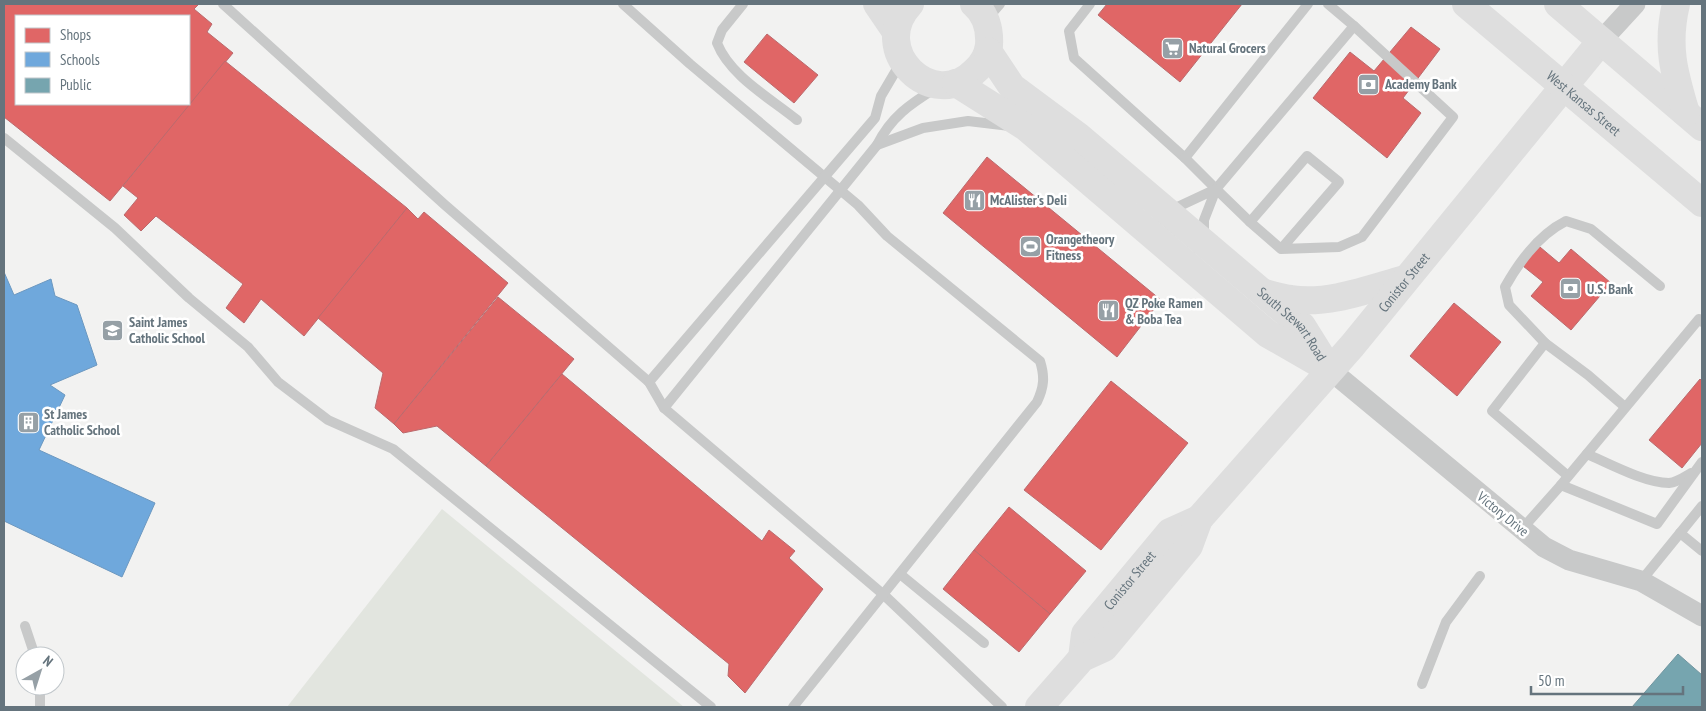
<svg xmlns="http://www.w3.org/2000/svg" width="1706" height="711" font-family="'PT Sans Narrow',sans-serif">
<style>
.green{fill:#e2e5df}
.shops{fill:#e06666;stroke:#bb6a6d;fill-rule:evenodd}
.schools{fill:#6fa8dc;stroke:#6c98c0}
.public{fill:#76a5af;stroke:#7196a0}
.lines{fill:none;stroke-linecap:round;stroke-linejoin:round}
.lane{stroke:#c8c9c9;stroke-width:10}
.street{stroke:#c8c9c9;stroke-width:21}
.secondary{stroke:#dedede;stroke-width:28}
.highway{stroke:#dedede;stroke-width:28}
.labels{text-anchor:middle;stroke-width:5;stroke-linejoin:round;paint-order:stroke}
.poi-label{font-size:14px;font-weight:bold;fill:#65747d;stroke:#fff;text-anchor:start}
.street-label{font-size:14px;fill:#65747d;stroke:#fff}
</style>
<rect width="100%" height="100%" fill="#f2f2f1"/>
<polygon class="green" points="442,509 684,707 287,707"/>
<g class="shops">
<path d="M4,4H199L194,9L212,24L207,32L233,53L110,201L4,117ZM16,16H189V104H16Z"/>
<polygon points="1107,4 1242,4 1180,82 1098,15"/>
<polygon points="1411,27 1440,49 1403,98 1421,113 1387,158 1313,98 1350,52 1374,71"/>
<polygon points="767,34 818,75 794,103 744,62"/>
<polygon points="225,61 407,208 304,336 261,299 244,323 226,308 243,284 156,216 141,231 124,215 138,198 123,186"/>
<polygon points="987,157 1161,300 1117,357 943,213"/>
<polygon points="407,208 418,219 424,212 508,283 394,424 375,408 383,373 318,318"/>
<polygon points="1534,242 1559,263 1571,249 1611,283 1571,330 1531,296 1543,282 1518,262"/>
<polygon points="498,297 574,359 486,466 437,426 403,433 394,424"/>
<polygon points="1454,303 1501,342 1457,396 1410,356"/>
<polygon points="562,374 762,541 769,530 795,551 789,558 823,589 745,693 728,676 729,664 486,466"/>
<polygon points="1700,379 1702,381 1702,443 1682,468 1649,440"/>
<polygon points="1111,381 1188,443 1101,550 1024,490"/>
<polygon points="1009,507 1086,571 1050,614 974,550"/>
<polygon points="974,550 1050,614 1019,652 943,589"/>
</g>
<polygon class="schools" points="4,272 14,295 51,279 55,296 77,305 97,365 50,385 65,395 39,450 155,503 122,577 4,521"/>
<polygon class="public" points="1678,654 1702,675 1702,707 1632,707"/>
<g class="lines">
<g class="lane">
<polyline points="223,4 445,205 649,382 664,408 884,595 1002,707"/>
<path d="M623,4L690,64L858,205L887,236L1040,361C1045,377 1044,387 1037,402L793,707"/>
<path d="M743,4L722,30L717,43C730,76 770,98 797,120"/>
<polyline points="1090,4 1069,31 1074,58 1185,158 1308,4"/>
<polyline points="987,19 1000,4"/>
<polyline points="4,138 115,228 189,298 248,347 278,382 328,420 393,449 711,707"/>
<polyline points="877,145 923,128 968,121 1010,126"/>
<polyline points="1185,158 1216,189 1354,26 1328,4"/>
<polyline points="1216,189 1250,222"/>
<polyline points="1171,210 1216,189 1204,220 1204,237"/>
<polyline points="1281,249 1339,182 1307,156 1250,222 1281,249 1339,247 1362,237 1453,117 1354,26"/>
<path d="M1545,343L1509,305L1505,287C1519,262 1540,234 1566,221L1591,229L1660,286"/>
<polyline points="649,382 875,118 881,96 901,62"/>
<path d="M664,408L877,145C891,117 910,104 936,88"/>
<path d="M1587,454C1610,464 1645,483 1669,483C1678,482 1684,477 1691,473"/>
<polyline points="1568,476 1492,411 1545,343 1588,375 1625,407"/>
<polyline points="1561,485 1657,524 1702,462"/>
<polyline points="1522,529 1561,485 1699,319 1702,322"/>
<polyline points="1680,533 1702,551"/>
<polyline points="900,574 984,643"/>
<polyline points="1641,581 1702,506"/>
<polyline points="25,626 35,656"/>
<polyline points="1422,684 1446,622 1480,576"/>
<polyline points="40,707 40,686"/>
</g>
<g class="street">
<polyline points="1601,41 1635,4"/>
<polyline points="1329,369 1544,547 1569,560 1641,581 1702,616"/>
</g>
<g class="secondary">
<polyline points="877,4 896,32"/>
<path d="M910,4C867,50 933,114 975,71C983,64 988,55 989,45C990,30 986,14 974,4"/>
<path id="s1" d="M988,51L1012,87L1078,136L1302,326L1327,366"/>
<polyline points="956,83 1027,128 1268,334 1329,369"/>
<path d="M1264,293C1273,295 1282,298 1291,299C1328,305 1369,289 1405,279"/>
<path id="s2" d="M1082,658L1085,634L1170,532L1199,519"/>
<path id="s3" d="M1039,707L1082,658L1104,648L1189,546L1199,519L1352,346L1601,41"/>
</g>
<g class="highway">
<path id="s4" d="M1466,4L1702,203"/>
<polyline points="1558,4 1702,127"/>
<path d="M1676,4C1666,46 1674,73 1686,113"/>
</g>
</g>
<defs>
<symbol id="supermarket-square" viewBox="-11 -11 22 22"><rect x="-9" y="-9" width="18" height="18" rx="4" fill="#96a0a6" stroke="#fff"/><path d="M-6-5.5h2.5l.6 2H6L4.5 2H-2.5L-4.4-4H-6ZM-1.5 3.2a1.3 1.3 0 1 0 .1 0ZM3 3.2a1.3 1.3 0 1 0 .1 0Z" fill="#fff"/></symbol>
<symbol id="bank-square" viewBox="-11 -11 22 22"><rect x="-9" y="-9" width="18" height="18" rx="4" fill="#96a0a6" stroke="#fff"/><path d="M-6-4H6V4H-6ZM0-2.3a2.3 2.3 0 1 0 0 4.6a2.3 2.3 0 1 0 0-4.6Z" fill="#fff"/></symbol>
<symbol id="restaurant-square" viewBox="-11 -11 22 22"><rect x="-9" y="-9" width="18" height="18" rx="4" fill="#96a0a6" stroke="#fff"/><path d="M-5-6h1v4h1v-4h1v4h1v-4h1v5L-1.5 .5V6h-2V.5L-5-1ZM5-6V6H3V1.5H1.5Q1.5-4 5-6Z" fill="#fff"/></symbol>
<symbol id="stadium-square" viewBox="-11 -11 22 22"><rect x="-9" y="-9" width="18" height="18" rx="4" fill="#96a0a6" stroke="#fff"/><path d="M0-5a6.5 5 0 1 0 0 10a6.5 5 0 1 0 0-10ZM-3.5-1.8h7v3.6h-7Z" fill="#fff"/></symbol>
<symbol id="school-square" viewBox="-11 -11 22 22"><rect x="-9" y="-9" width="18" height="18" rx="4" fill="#96a0a6" stroke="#fff"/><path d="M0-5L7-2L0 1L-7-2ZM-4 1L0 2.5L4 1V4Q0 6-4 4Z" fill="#fff"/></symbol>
<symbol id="building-square" viewBox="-11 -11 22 22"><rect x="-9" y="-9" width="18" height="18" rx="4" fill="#96a0a6" stroke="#fff"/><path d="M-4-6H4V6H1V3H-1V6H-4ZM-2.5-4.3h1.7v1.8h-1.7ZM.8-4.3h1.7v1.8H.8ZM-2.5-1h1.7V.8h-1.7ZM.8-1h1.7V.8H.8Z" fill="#fff"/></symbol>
</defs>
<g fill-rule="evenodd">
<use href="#supermarket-square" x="1160" y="36" width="25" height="25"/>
<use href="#bank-square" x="1356" y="72" width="25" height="25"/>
<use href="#restaurant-square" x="962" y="188" width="25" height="25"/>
<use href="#stadium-square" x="1018" y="234" width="25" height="25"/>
<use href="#bank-square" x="1558" y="276" width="25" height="25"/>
<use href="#restaurant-square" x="1096" y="298" width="25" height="25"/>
<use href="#school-square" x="100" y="318" width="25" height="25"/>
<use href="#building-square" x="16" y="410" width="25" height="25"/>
</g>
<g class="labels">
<g class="poi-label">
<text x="1189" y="53">Natural Grocers</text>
<text x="1385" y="89">Academy Bank</text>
<text x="990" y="205">McAlister's Deli</text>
<text x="1046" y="244">Orangetheory<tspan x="1046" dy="16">Fitness</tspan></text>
<text x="1587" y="294">U.S. Bank</text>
<text x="1125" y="308">QZ Poke Ramen<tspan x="1125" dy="16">&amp; Boba Tea</tspan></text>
<text x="129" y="327">Saint James<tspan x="129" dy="16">Catholic School</tspan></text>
<text x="44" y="419">St James<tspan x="44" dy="16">Catholic School</tspan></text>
</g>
<g class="street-label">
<text dy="5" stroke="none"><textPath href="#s4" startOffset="154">West Kansas Street</textPath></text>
<text dy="5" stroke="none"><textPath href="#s3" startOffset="564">Conistor Street</textPath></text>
<text dy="5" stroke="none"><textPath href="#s1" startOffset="411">South Stewart Road</textPath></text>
<text transform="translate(1503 514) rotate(39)" y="5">Victory Drive</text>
<text dy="5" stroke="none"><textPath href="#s2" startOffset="94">Conistor Street</textPath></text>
</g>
</g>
<rect width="1706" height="711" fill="none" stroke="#65747d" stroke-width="10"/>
<rect x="15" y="15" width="175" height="90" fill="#ffffff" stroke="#c1c7cb"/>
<rect x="25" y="28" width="25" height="15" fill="#e06666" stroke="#c1c7cb"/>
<text x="60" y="40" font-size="15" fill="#65747d">Shops</text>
<rect x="25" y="52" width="25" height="15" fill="#6fa8dc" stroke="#c1c7cb"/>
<text x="60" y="65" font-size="15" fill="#65747d">Schools</text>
<rect x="25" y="78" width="25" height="15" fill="#76a5af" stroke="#c1c7cb"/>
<text x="60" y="90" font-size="15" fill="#65747d">Public</text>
<g transform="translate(40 671) rotate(39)"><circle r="24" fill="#ffffff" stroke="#c1c7cb"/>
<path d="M0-4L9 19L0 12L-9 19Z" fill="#96a0a6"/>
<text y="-8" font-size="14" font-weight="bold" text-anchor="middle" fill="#65747d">N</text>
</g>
<path d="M1531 686v8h152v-8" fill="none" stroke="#65747d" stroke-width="2.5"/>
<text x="1538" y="686" font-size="15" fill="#65747d" stroke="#ffffff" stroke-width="4" paint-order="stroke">50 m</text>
</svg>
